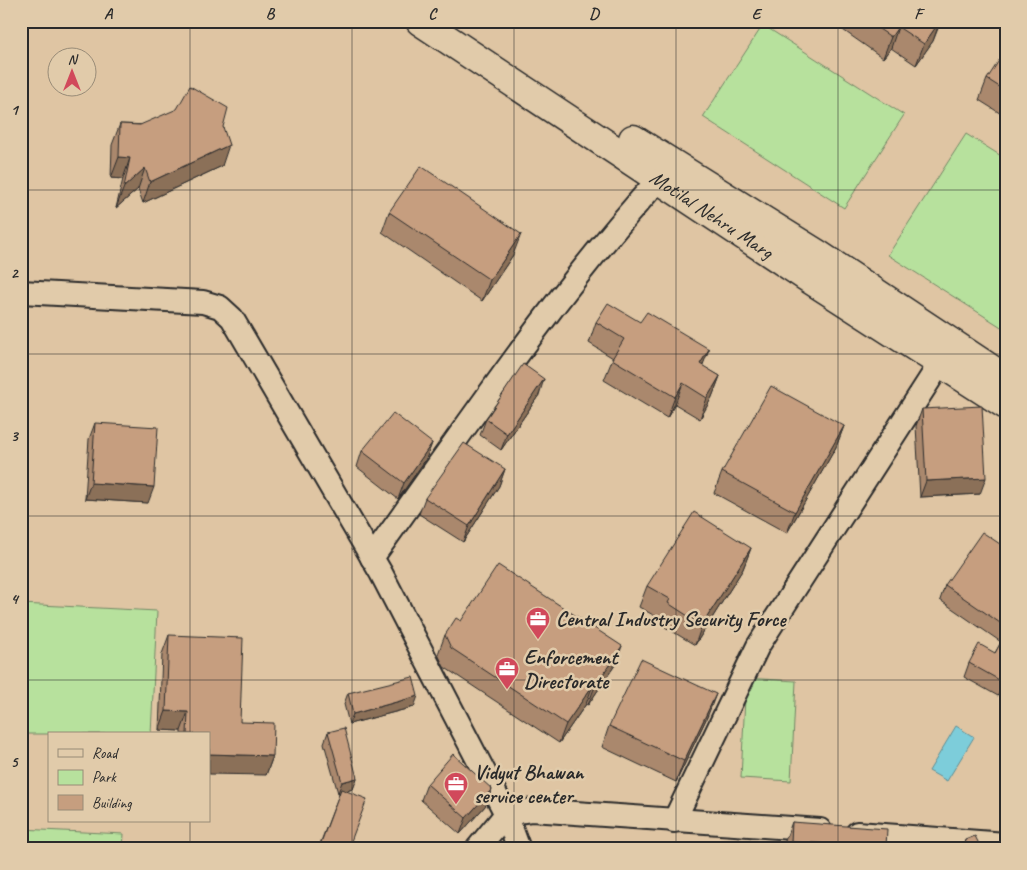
<svg xmlns="http://www.w3.org/2000/svg" width="1027" height="870" font-family="Caveat,sans-serif">
<style>
.green{fill:#b7e19d;stroke:#718664}
.water{fill:#7dcdda;stroke:#5c8c94}
.lines{fill:none;stroke-linecap:round;stroke-linejoin:round}
.minor-casing{stroke:#2b2b2b;stroke-width:26}
.secondary-casing{stroke:#2b2b2b;stroke-width:31}
.minor{stroke:#e1cbaa;stroke-width:22}
.secondary{stroke:#e1cbaa;stroke-width:28}
.wall{fill:#aa886d;stroke:#2b2b2b}
.shaded-wall{fill:#8b6f59;stroke:#2b2b2b}
.building{fill:#c69e7f;stroke:#2b2b2b}
.grid{fill:none;stroke:#2b2b2b;stroke-width:1;stroke-opacity:0.55}
.labels{text-anchor:middle;stroke-width:5;stroke-linejoin:round;paint-order:stroke}
.street-label{font-size:21px;fill:#2b2b2b;stroke:#e1cbaa}
.poi-label{font-size:21px;font-weight:bold;fill:#2b2b2b;stroke:#e1cbaa;text-anchor:start}
.neatline{fill:none;stroke:#2b2b2b;stroke-width:2}
.grid-label{font-size:16px;text-anchor:middle;font-weight:bold;fill:#2b2b2b}
</style>
<rect width="100%" height="100%" fill="#dfc5a3"/>
<filter id="ink" filterUnits="userSpaceOnUse"><feTurbulence type="fractalNoise" baseFrequency=".02" numOctaves="2"/><feDisplacementMap in="SourceGraphic" scale="10" xChannelSelector="R" yChannelSelector="G"/><feConvolveMatrix kernelMatrix="1 2 1 2 8 2 1 2 1" color-interpolation-filters="sRGB"/></filter>
<g filter="url(#ink)">
<g class="green">
<polygon points="763,25 904,115 844,208 703,117"/>
<polygon points="966,134 1006,159 1006,330 888,255"/>
<polygon points="21,604 157,611 151,734 21,734"/>
<polygon points="746,678 796,681 791,781 741,778"/>
<polygon points="21,829 124,834 123,849 21,849"/>
</g>
<polygon class="water" points="956,726 974,737 947,781 929,771"/>
<g class="lines">
<defs>
<g id="minor">
<polyline points="21,292 203,302 220,307 232,318 381,573 506,814 519,849"/>
<path d="M372,558C465,429 553,296 660,178"/>
<polyline points="674,821 758,646 941,362"/>
<polyline points="857,833 1006,844"/>
<polyline points="477,849 506,814 532,810 820,830"/>
</g>
<g id="secondary">
<path id="s1" d="M420,21L805,276L1006,405"/>
<polyline points="633,139 819,255 1006,379"/>
</g>
</defs>
<use href="#minor" class="minor-casing"/>
<use href="#secondary" class="secondary-casing"/>
<use href="#minor" class="minor"/>
<use href="#secondary" class="secondary"/>
</g>
<g class="wall">
<polygon points="830,21 941,21 933,41 916,65 891,48 883,58"/>
<polygon points="1006,63 1006,117 979,100 987,79"/>
<polygon points="120,124 223,127 222,166 143,203 138,189 116,208 123,179 111,178 112,145"/>
<polygon points="389,212 513,255 482,301 382,232"/>
<polygon points="596,322 709,349 702,366 720,376 712,397 700,419 675,404 667,418 604,380 613,358 589,343"/>
<polygon points="539,395 501,450 480,435 486,419"/>
<polygon points="922,409 980,494 920,497 916,426"/>
<polygon points="95,423 148,503 85,499 89,439"/>
<polygon points="844,426 836,447 787,533 714,493 722,472"/>
<polygon points="432,443 426,459 398,499 357,467 362,451"/>
<polygon points="505,469 499,486 463,542 419,514 425,498"/>
<polygon points="751,548 743,569 695,645 660,624 662,620 639,607 647,586"/>
<polygon points="1006,548 1006,683 998,696 964,677 969,663 995,653 1001,642 940,600 945,585"/>
<polygon points="461,621 615,665 588,705 586,704 559,743 444,667 438,654 445,635"/>
<polygon points="169,635 240,722 273,756 266,775 209,734 181,734 181,731 159,730 162,654"/>
<polygon points="348,693 414,707 349,724 344,704"/>
<polygon points="708,715 676,782 602,747 609,726"/>
<polygon points="328,732 357,778 353,789 346,791 349,849 318,849 340,792 338,793 324,743"/>
<polygon points="427,784 486,805 460,834 421,800"/>
<polygon points="792,822 885,849 785,849 785,841"/>
<polygon points="965,840 981,848 1006,849 962,849"/>
</g>
<g class="shaded-wall">
<polygon points="940,21 933,41 916,65 924,44"/>
<polygon points="898,27 891,48 883,58 891,37"/>
<polygon points="229,145 222,166 143,203 150,182"/>
<polygon points="119,157 130,158 123,179 111,178"/>
<polygon points="145,168 138,189 116,208 124,187"/>
<polygon points="521,234 513,255 482,301 490,280"/>
<polygon points="709,349 701,370 700,364"/>
<polygon points="720,376 712,397 700,419 707,398"/>
<polygon points="544,379 539,395 501,450 507,434"/>
<polygon points="683,383 675,404 667,418 675,397"/>
<polygon points="844,426 836,447 787,533 795,512"/>
<polygon points="432,443 426,459 398,499 404,483"/>
<polygon points="505,469 499,486 463,542 469,526"/>
<polygon points="986,478 980,494 920,497 926,481"/>
<polygon points="91,483 154,487 148,503 85,499"/>
<polygon points="751,548 743,569 695,645 702,625"/>
<polygon points="622,646 615,665 588,705 595,686"/>
<polygon points="1006,677 1006,683 998,696 1003,682"/>
<polygon points="593,685 586,704 559,743 566,724"/>
<polygon points="716,694 708,715 676,782 684,761"/>
<polygon points="418,696 414,707 349,724 353,714"/>
<polygon points="166,711 188,712 181,731 159,730"/>
<polygon points="209,754 273,756 266,775 209,774"/>
<polygon points="357,778 353,789 338,793 342,782"/>
<polygon points="492,789 486,805 460,834 466,818"/>
<polygon points="791,842 856,845 855,849 789,849"/>
<polygon points="877,846 886,847 885,849 876,849"/>
</g>
<g class="building">
<polygon points="867,21 940,21 924,44 898,27 891,37"/>
<polygon points="1000,59 1006,63 1006,91 987,79"/>
<polygon points="190,86 228,108 223,127 229,145 150,182 145,168 124,187 130,158 119,157 120,124 140,125 177,109"/>
<polygon points="421,166 521,234 490,280 389,212"/>
<polygon points="608,303 640,322 647,312 709,349 700,364 720,376 707,398 683,383 675,397 612,359 624,339 596,322"/>
<polygon points="523,364 544,379 507,434 486,419"/>
<polygon points="771,386 844,426 795,512 722,472"/>
<polygon points="982,406 986,478 926,481 922,409"/>
<polygon points="393,413 432,443 404,483 362,451"/>
<polygon points="95,423 158,427 154,487 91,483"/>
<polygon points="464,443 505,469 469,526 425,498"/>
<polygon points="694,512 751,548 702,625 668,603 670,599 647,586"/>
<polygon points="982,532 1006,548 1006,606 1003,610 1006,611 1006,627 945,585"/>
<polygon points="498,565 622,646 595,686 593,685 566,724 451,648 445,635 456,618 461,621"/>
<polygon points="1006,634 1006,677 1003,682 969,663 979,644 995,653"/>
<polygon points="169,635 243,638 240,722 274,723 273,756 209,754 209,734 187,734 188,712 166,711"/>
<polygon points="641,659 716,694 684,761 609,726"/>
<polygon points="413,677 418,696 353,714 348,693"/>
<polygon points="344,728 357,778 342,782 328,732"/>
<polygon points="453,754 492,789 466,818 427,784"/>
<polygon points="341,789 367,799 348,849 320,849 319,848"/>
<polygon points="792,822 887,829 886,847 877,846 878,849 858,849 856,845 791,842"/>
<polygon points="975,836 981,848 1006,840 1006,849 968,849 965,840"/>
</g>
</g>
<path class="grid" d="M190,21V734M352,21V849M514,21V849M676,21V849M838,21V849M21,190H1006M21,354H1006M21,516H1006M21,680H1006M190,821V849"/>
<defs>
<symbol id="office-pin" viewBox="-11 -11 22 30"><path d="M0 17L-7.5 6A9.5 9.5 0 1 1 7.5 6Z" fill="#d1495b" stroke="#e1cbaa"/><path d="M-6-3h4V-5.5h4V-3h4V5H-6ZM-1-4.5V-3h2v-1.5ZM-6 0V1H6V0Z" fill="#fff"/></symbol>
</defs>
<g fill-rule="evenodd">
<use href="#office-pin" x="524" y="605" width="28" height="38"/>
<use href="#office-pin" x="493" y="655" width="28" height="38"/>
<use href="#office-pin" x="442" y="770" width="28" height="38"/>
</g>
<g class="labels">
<g class="street-label">
<text dy="7" stroke="none"><textPath href="#s1" startOffset="350">Motilal Nehru Marg</textPath></text>
</g>
<g class="poi-label">
<text x="556" y="626">Central Industry Security Force</text>
<text x="524" y="664">Enforcement<tspan x="524" dy="24">Directorate</tspan></text>
<text x="474" y="779">Vidyut Bhawan<tspan x="474" dy="24">service center</tspan></text>
</g>
</g>
<rect width="1027" height="870" fill="none" stroke="#e1cbaa" stroke-width="55"/>
<rect x="48" y="732" width="162" height="90" fill="#e1cbaa" stroke="#988b77"/>
<rect x="58" y="749" width="25" height="8" fill="#e1cbaa" stroke="#988b77"/>
<text x="92" y="758" font-size="15" fill="#2b2b2b">Road</text>
<rect x="58" y="770" width="25" height="15" fill="#b7e19d" stroke="#988b77"/>
<text x="92" y="782" font-size="15" fill="#2b2b2b">Park</text>
<rect x="58" y="795" width="25" height="15" fill="#c69e7f" stroke="#988b77"/>
<text x="92" y="808" font-size="15" fill="#2b2b2b">Building</text>
<g transform="translate(72 72)"><circle r="24" fill="#e1cbaa" stroke="#988b77"/>
<path d="M0-4L9 19L0 12L-9 19Z" fill="#d1495b"/>
<text y="-8" font-size="14" font-weight="bold" text-anchor="middle" fill="#2b2b2b">N</text>
</g>
<rect x="28" y="28" width="972" height="814" class="neatline"/>
<g class="grid-label">
<text x="108" y="19">A</text>
<text x="270" y="19">B</text>
<text x="432" y="19">C</text>
<text x="594" y="19">D</text>
<text x="756" y="19">E</text>
<text x="918" y="19">F</text>
<text x="14" y="115">1</text>
<text x="14" y="278">2</text>
<text x="14" y="441">3</text>
<text x="14" y="604">4</text>
<text x="14" y="767">5</text>
</g>
</svg>
